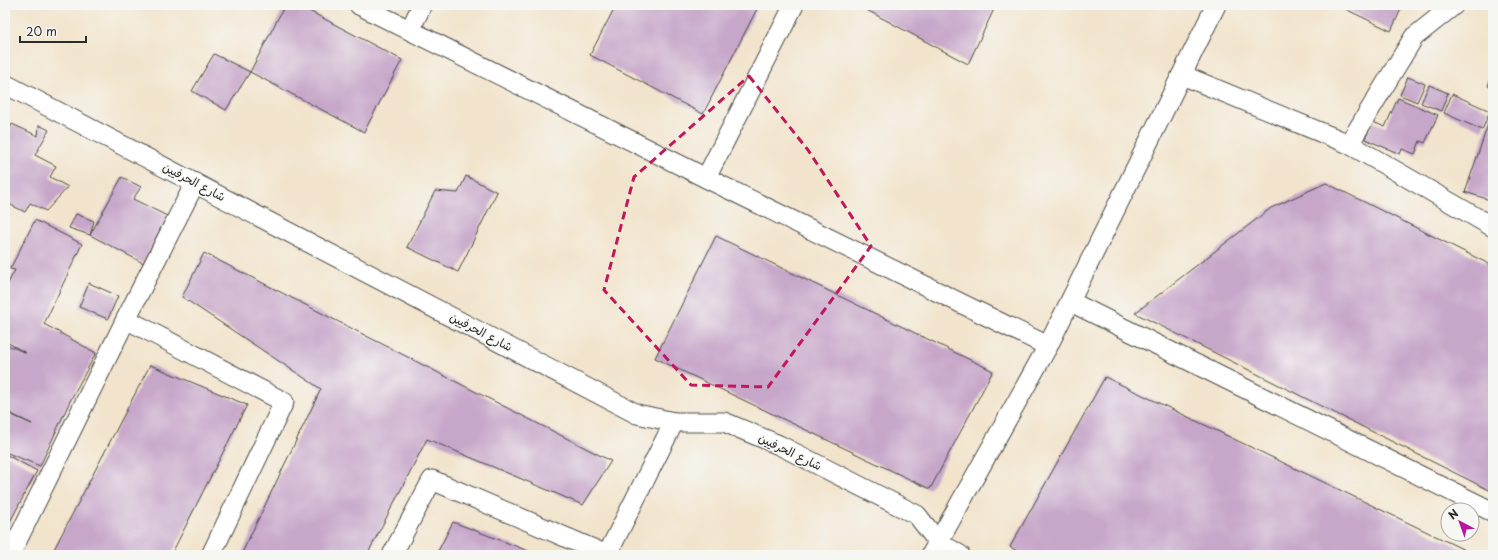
<svg xmlns="http://www.w3.org/2000/svg" width="1498" height="560" font-family="'Playpen Sans','Playpen Sans Arabic',sans-serif">
<style>
.building{fill:#c6a6c9}
.lines{fill:none;stroke-linecap:round;stroke-linejoin:round}
.minor-casing{stroke:#494743;stroke-width:21}
.minor{stroke:#fff;stroke-width:19}
.marked{fill:none;stroke:#c2185b;stroke-width:3;stroke-dasharray:8 5;stroke-linejoin:round}
.labels{text-anchor:middle;stroke-width:3;stroke-linejoin:round;paint-order:stroke}
.street-label{font-size:12px;fill:#2b2b2b;stroke:#f6f6f2}
</style>
<rect width="100%" height="100%" fill="#f6f6f2"/>
<filter id="ink" filterUnits="userSpaceOnUse"><feTurbulence type="fractalNoise" baseFrequency=".025" numOctaves="2"/><feDisplacementMap in="SourceGraphic" scale="8" xChannelSelector="R" yChannelSelector="G"/><feConvolveMatrix kernelMatrix="1 2 1 2 8 2 1 2 1" color-interpolation-filters="sRGB"/></filter>
<filter id="wash" filterUnits="userSpaceOnUse"><feTurbulence type="fractalNoise" baseFrequency=".012" numOctaves="4" result="noise"/><feDisplacementMap in="SourceGraphic" scale="16" xChannelSelector="R" yChannelSelector="G"/><feGaussianBlur stdDeviation="0.9" result="paint"/><feColorMatrix in="noise" values="0 0 0 0 0 0 0 0 0 0 0 0 0 0 0 0 0 1.4 0 .05"/><feComposite in="paint" operator="in"/></filter>
<g filter="url(#wash)">
<rect width="100%" height="100%" fill="#f2e4cc"/>
<g id="blocks">
<g class="building">
<polygon points="285,5 298,5 402,60 364,132 250,72"/>
<polygon points="616,5 759,5 703,114 590,55"/>
<polygon points="867,5 996,5 968,64 863,8"/>
<polygon points="1337,5 1403,5 1391,31"/>
<polygon points="214,54 250,72 226,110 192,91"/>
<polygon points="1493,72 1493,88 1488,86"/>
<polygon points="1408,77 1425,84 1417,102 1400,95"/>
<polygon points="1429,85 1448,93 1441,111 1421,103"/>
<polygon points="1452,94 1490,111 1482,130 1444,113"/>
<polygon points="1398,98 1438,115 1425,143 1420,141 1415,154 1402,149 1400,154 1365,139 1373,122 1385,127"/>
<polygon points="1493,110 1493,201 1465,192"/>
<polygon points="12,124 38,136 39,125 49,130 35,155 56,166 50,177 68,187 46,211 30,203 25,212 5,202 5,138"/>
<polygon points="466,176 497,192 458,272 407,247 435,191 458,193"/>
<polygon points="122,177 141,187 133,199 167,216 143,263 90,235 69,228 76,214 94,221 90,235"/>
<polygon points="1326,183 1493,266 1493,492 1135,313 1271,208"/>
<polygon points="35,220 82,244 44,324 96,353 71,399 40,466 5,452 5,412 32,424 5,411 5,401 7,397 5,397 5,344 26,353 5,341 5,289 15,270 10,269"/>
<polygon points="716,236 993,371 930,489 655,358"/>
<polygon points="204,253 611,461 583,505 427,439 367,555 241,555 321,389 182,297"/>
<polygon points="89,283 118,296 108,319 79,307"/>
<polygon points="150,365 247,405 171,555 51,555"/>
<polygon points="1105,377 1475,555 1025,555 1010,547"/>
<polygon points="5,454 37,471 5,531"/>
<polygon points="453,522 539,555 436,555"/>
</g>
</g>
</g>
<g filter="url(#ink)">
<use href="#blocks" fill-opacity="0" stroke="#494743" stroke-width="1"/>
<g class="lines">
<defs>
<g id="minor">
<polyline points="359,5 706,178 1048,346"/>
<polyline points="410,30 422,5"/>
<polyline points="1182,75 1349,144 1493,227"/>
<polyline points="5,84 637,414 674,422 724,422 779,445 917,515 938,542 960,555"/>
<polyline points="1349,144 1414,37 1454,5"/>
<polyline points="706,178 794,5"/>
<polyline points="1071,302 1493,512"/>
<polyline points="126,319 284,402 211,555"/>
<polyline points="10,555 126,319 195,183"/>
<polyline points="392,555 432,480 607,555"/>
<polyline points="607,555 674,422"/>
<polyline points="931,555 1048,346 1216,5"/>
</g>
</defs>
<use href="#minor" class="minor-casing"/>
<use href="#minor" class="minor"/>
</g>
</g>
<path class="marked" d="M749,76L808,150L871,246L768,387L691,385L604,290L634,177Z"/>
<g class="labels">
<g class="street-label">
<text transform="translate(194 182) rotate(28)" y="4">شارع الحرفيين</text>
<text transform="translate(481 332) rotate(28)" y="4">شارع الحرفيين</text>
<text transform="translate(790 452) rotate(26)" y="4">شارع الحرفيين</text>
</g>
</g>
<rect width="1498" height="560" fill="none" stroke="#f6f6f2" stroke-width="20"/>
<g transform="translate(1460 522) rotate(319)"><circle r="19" fill="#f6f6f2" stroke="#a5a5a2"/>
<path d="M0-3L7 15L0 10L-7 15Z" fill="#b5179e"/>
<text y="-6" font-size="11" font-weight="bold" text-anchor="middle" fill="#2b2b2b">N</text>
</g>
<path d="M20 36v6h66v-6" fill="none" stroke="#2b2b2b" stroke-width="2"/>
<text x="26" y="36" font-size="12" fill="#2b2b2b" stroke="#f6f6f2" stroke-width="3" paint-order="stroke">20 m</text>
</svg>
